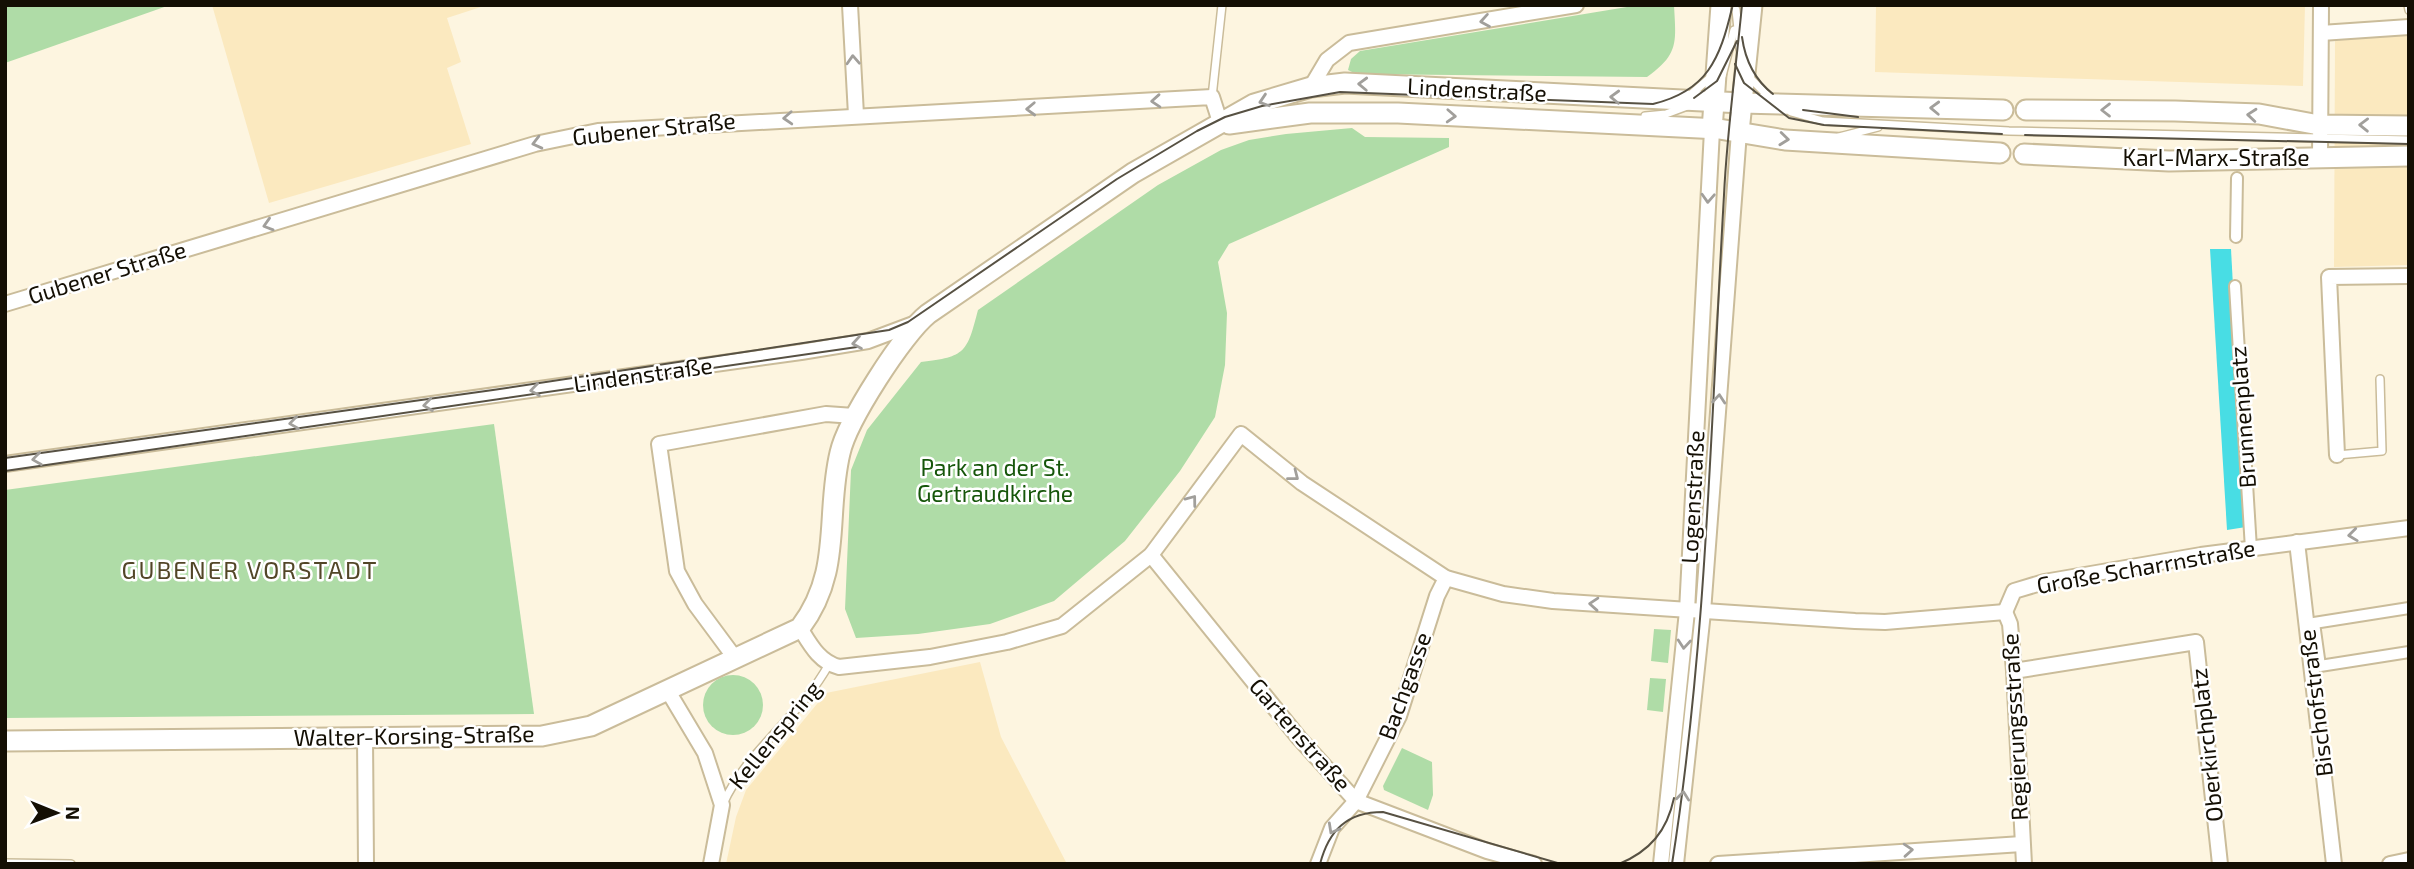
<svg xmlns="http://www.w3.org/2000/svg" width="2414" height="869" font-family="'Exo 2',sans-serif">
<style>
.built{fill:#fbe9bf}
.green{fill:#afdca7}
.water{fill:#48dde4}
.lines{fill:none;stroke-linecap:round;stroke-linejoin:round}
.service-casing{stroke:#cabc9a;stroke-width:10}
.pedestrian-casing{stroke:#cabc9a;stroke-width:14}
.minor-casing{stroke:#cabc9a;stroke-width:18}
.tertiary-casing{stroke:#cabc9a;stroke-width:23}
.service{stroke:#fff;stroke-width:7}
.pedestrian{stroke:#fff;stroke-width:10}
.minor{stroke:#fff;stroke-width:14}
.tertiary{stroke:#fff;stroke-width:19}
.tram{stroke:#575143;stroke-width:2}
.oneway{stroke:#a19f9b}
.labels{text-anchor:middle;stroke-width:5;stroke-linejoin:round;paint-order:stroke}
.street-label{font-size:23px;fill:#140f04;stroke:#fff}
.park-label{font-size:23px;fill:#16560a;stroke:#fff}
.neighbourhood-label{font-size:24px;letter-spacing:2px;fill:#524627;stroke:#fff}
</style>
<rect width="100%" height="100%" fill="#fdf5e0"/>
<g class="built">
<polygon points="212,5 487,5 447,18 461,62 447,68 471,144 269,203"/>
<polygon points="1876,5 2305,5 2303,86 1875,72"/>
<polygon points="2409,33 2409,265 2334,267 2335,38"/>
<polygon points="980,662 1001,737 1067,864 726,864 736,817 746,790 826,693"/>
</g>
<g class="green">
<polygon points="5,5 170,5 5,63"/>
<path d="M1639,5H1674C1676,43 1679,54 1647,77L1356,74L1348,70L1351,59L1360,51Z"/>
<path d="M1352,128L1365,137L1449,138V147L1229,244L1218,262L1227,313L1225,365L1215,417L1180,471L1125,541L1054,601L990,624L918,634L856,638L845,609L851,470L867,430L921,362C966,357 967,352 978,310L1158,185L1221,150L1249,140L1286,134Z"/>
<polygon points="494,424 534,714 5,718 5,490"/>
<polygon points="1654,629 1671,630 1668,663 1651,661"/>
<circle cx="733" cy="705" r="30"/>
<polygon points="1650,678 1666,679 1663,712 1647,710"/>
<polygon points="1402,748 1432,762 1433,795 1428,810 1384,790 1383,786"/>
</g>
<polygon class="water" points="2210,249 2231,249 2246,527 2227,530"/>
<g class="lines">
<defs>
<g id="service">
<polyline points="2408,5 2409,10"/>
<polyline points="1736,10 1740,49"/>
<polyline points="1722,76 1734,30"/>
<polyline points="1749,77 1770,98"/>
<polyline points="1689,96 1712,76"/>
<polyline points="1212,97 1222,5"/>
<polyline points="1791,112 1823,121 2009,131 2409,140"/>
<polyline points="1645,116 1666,114 1690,105"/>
<polyline points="1839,137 1878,127"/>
<polyline points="2337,455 2382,451 2380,379"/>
<path d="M723,804C747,750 801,716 829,664"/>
<polyline points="5,863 71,864"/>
</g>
<g id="pedestrian">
<polyline points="2236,237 2237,178"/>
<polyline points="2235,286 2251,549"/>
<polyline points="2409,608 2314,623 2320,666 2409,652"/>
</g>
<g id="minor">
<polyline points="850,5 856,115"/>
<polyline points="2321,33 2409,27"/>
<polyline points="1311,87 1327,60 1349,43 1576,5"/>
<polyline points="2320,158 2321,5"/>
<polyline points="5,304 535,144 598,131 1212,97 1221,125"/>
<polyline points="2337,455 2329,277 2409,276"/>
<polyline points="5,464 801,352 868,341 916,323"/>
<polyline points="2297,542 2334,864"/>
<polyline points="1151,555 1299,738 1356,801 1487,851 1534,864"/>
<polyline points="2005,612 2014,591 2044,582 2201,555 2409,528"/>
<polyline points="2005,612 2010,624 2014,671 2024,864"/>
<path d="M800,628C810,644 819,662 839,667L930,657L1007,642L1062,626L1151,555L1241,434L1302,483L1446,578L1503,594L1553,601L1855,621L1885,622L2005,612"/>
<polyline points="735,658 695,604 677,571 659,444 826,414 854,416"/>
<polyline points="2014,671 2196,642 2220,864"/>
<polyline points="668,691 705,753 722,805 711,864"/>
<polyline points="365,737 366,864"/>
<polyline points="1318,864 1332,828 1356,801 1399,716 1437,596 1446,578"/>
<polyline points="1661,864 1687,611 1712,130"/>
<polyline points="1676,864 1703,612 1739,132"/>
<polyline points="1718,864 2022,844"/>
<polyline points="2390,864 2409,860"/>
</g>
<g id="tertiary">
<polyline points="2026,110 2175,111 2259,114 2319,125 2409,126"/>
<polyline points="1229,124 1310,113 1398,113 1719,129 1785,140 2000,153"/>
<polyline points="1712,130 1721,5"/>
<polyline points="1739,132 1752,5"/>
<polyline points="2024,154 2169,161 2409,156"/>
<path d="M5,741L542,736L591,726L800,628C843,571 825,516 840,453C847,421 903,334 928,314L1133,173L1254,104L1311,87L1345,83L1742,103L2003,110"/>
</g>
</defs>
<use href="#service" class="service-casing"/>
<use href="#pedestrian" class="pedestrian-casing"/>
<use href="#minor" class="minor-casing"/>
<use href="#tertiary" class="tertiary-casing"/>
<use href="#service" class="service"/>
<use href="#pedestrian" class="pedestrian"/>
<use href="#minor" class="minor"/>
<use href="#tertiary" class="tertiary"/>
<g class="tram">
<path d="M1742,37C1745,59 1755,80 1773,94"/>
<polyline points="1735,64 1744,83 1789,118 1824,125 2002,134"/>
<polyline points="1694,98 1717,81 1737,41"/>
<polyline points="1803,110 1858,117"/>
<polyline points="2025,135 2409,144"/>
<path d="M5,458L493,390L889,330L908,322L1117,179L1197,131L1225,117L1262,106L1340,92L1653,104C1707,91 1720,59 1732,8"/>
<polyline points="5,471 857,347"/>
<path d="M1320,864C1329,830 1347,812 1383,812L1561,864"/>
<path d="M1619,864C1650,851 1667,831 1674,798"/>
<path d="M1672,864C1707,643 1711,418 1724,195C1727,131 1736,68 1742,5"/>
</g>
</g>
<defs><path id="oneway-chevron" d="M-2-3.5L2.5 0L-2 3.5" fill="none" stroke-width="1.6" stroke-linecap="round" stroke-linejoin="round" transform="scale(1.75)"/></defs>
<g class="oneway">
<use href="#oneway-chevron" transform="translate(1485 21) rotate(170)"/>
<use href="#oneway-chevron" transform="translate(853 60) rotate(-93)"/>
<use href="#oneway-chevron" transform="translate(1363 84) rotate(-178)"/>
<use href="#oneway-chevron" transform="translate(1615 97) rotate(-178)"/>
<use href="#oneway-chevron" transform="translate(1156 101) rotate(176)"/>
<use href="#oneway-chevron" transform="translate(1264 101) rotate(162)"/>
<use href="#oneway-chevron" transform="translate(1935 108) rotate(-178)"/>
<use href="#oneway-chevron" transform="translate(1031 109) rotate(178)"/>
<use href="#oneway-chevron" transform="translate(2106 110) rotate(-180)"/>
<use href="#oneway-chevron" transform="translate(2252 115) rotate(-175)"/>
<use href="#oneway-chevron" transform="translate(1451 116) rotate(3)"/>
<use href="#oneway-chevron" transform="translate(788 118) rotate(177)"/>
<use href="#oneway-chevron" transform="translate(2364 125) rotate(-179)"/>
<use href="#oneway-chevron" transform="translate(1784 139) rotate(6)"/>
<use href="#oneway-chevron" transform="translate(537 143) rotate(166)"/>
<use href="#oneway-chevron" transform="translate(1708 198) rotate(93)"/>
<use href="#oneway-chevron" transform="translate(268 225) rotate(163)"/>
<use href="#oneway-chevron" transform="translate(857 343) rotate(171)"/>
<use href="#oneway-chevron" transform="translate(535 390) rotate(172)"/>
<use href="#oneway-chevron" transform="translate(1719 399) rotate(-85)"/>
<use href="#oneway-chevron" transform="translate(428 405) rotate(172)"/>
<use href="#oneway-chevron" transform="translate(294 423) rotate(172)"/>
<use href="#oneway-chevron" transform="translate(37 459) rotate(172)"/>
<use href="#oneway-chevron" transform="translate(1294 476) rotate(38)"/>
<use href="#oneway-chevron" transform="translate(1192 500) rotate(-53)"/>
<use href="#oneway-chevron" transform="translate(2353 535) rotate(173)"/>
<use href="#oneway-chevron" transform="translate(1594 604) rotate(-176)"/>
<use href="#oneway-chevron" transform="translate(1684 644) rotate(95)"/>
<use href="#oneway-chevron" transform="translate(1683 796) rotate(-84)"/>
<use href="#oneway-chevron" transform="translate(1333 829) rotate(119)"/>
<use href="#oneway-chevron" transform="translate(1908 850) rotate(-4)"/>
</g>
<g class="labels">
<g class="street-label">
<text transform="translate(1477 90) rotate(3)" y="8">Lindenstraße</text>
<text transform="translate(654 129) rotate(-6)" y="8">Gubener Straße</text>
<text x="2216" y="166">Karl-Marx-Straße</text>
<text transform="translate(107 273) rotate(-17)" y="8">Gubener Straße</text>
<text transform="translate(643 375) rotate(-8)" y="8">Lindenstraße</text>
<text transform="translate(2243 417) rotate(-94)" y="8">Brunnenplatz</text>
<text transform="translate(1693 497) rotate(-87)" y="8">Logenstraße</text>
<text transform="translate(2146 567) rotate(-10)" y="8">Große Scharrnstraße</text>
<text transform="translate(1405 686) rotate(-70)" y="8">Bachgasse</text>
<text transform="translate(2316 703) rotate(-97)" y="8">Bischofstraße</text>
<text transform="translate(2015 727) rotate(-93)" y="8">Regierungsstraße</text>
<text transform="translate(775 735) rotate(-51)" y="8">Kellenspring</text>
<text transform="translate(1300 735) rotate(49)" y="8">Gartenstraße</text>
<text transform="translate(414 736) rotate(-1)" y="8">Walter-Korsing-Straße</text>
<text transform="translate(2207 745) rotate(-96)" y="8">Oberkirchplatz</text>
</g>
<g class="park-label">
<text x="995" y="476">Park an der St.<tspan x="995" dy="26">Gertraudkirche</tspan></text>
</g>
<g class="neighbourhood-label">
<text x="250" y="579">GUBENER VORSTADT</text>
</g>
</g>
<rect width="2414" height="869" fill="none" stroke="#140f04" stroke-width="14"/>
<g transform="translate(56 813) rotate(91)" stroke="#ffffff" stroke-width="5" paint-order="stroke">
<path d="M0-5L12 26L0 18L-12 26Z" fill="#140f04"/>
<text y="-10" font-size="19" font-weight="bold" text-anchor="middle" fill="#140f04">N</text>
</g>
</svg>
